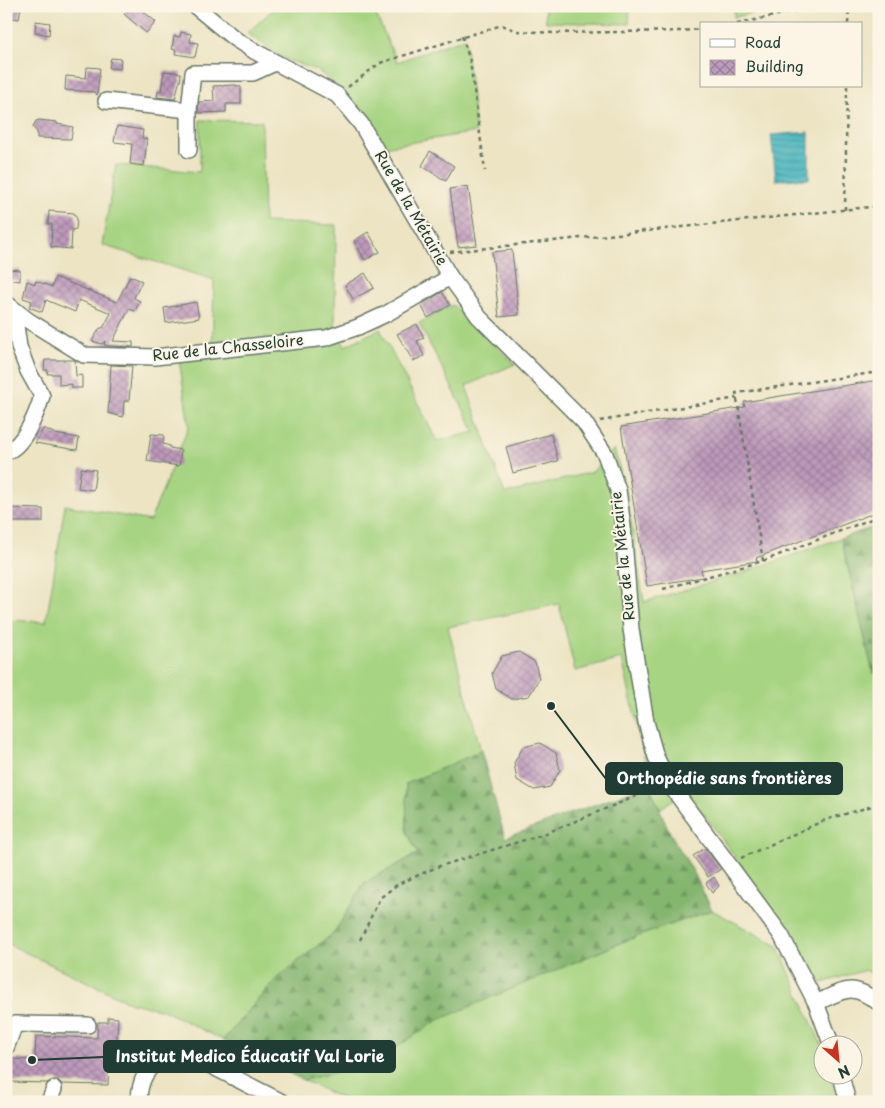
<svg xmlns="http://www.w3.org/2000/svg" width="885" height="1108" font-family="'Playpen Sans',sans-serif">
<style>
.grass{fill:#a7d482;stroke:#63885b}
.forest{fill:url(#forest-firs);stroke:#527a52}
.water{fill:url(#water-rules);stroke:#307878}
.building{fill:url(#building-cross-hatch)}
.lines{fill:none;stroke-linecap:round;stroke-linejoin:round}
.minor-casing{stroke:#677766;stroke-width:18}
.path{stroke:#677766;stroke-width:2.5;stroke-dasharray:4 4;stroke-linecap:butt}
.minor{stroke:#fff;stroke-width:15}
.labels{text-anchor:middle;stroke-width:4;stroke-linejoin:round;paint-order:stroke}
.street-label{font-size:15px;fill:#1f3d34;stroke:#fcf5e5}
.leader{fill:none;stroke:#1f3d34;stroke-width:2}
.callout-dot{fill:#1f3d34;stroke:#fcf5e5;stroke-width:2}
.callout{fill:#1f3d34;stroke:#1f3d34;stroke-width:2}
.callout-label{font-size:16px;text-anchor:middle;font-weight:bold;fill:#fff}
</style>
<defs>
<pattern id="forest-firs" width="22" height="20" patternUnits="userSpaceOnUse" patternTransform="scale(1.25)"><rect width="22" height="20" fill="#85b670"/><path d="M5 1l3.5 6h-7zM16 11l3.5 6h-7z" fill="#6c955d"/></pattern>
<pattern id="water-rules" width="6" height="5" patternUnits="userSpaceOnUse" patternTransform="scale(1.25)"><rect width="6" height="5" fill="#42b2bc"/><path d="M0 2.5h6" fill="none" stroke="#37929a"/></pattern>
<pattern id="building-cross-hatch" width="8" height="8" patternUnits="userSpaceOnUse" patternTransform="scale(1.25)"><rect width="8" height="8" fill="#bd99bb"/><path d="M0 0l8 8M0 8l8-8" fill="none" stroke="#997e99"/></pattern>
</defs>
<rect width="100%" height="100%" fill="#fcf5e5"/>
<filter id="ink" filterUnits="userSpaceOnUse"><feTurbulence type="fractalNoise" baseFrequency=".02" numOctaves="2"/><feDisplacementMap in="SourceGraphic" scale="10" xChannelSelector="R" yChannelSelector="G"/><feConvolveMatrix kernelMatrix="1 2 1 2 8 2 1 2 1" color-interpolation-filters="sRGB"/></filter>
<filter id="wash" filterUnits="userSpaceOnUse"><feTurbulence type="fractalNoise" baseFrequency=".0096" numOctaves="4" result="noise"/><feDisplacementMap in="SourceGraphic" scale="20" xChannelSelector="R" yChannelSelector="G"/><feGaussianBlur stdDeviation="1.12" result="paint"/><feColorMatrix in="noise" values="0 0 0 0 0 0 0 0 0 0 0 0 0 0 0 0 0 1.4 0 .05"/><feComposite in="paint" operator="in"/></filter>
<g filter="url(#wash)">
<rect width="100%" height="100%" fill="#ece4c3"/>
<g class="grass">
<polygon points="277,6 372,6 397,62 465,38 476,132 383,147 342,90 318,71 283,58 247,33"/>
<polygon points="545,6 630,6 629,24 546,22"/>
<polygon points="734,6 789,6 734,17"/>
<polygon points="200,120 262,121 264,222 336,225 335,328 345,346 380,329 437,441 475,432 419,323 453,305 515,364 466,386 505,494 592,472 614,449 626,490 644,602 742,573 841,538 873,673 879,672 879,979 866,970 818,984 795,940 781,920 686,790 660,809 650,787 642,787 648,774 622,659 575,671 559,604 448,627 481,751 406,784 407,832 418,853 364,883 335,932 277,978 223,1040 163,1010 131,1003 6,943 6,620 46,622 65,505 150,521 189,426 179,359 212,355 214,280 102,245 116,165 200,172"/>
<polygon points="712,910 778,946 822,1046 822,1076 830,1076 837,1102 349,1102 303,1080 369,1065 438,1020 625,941"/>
</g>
<g class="forest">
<polygon points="879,525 879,672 873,673 841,538"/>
<polygon points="481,751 505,838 642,787 650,787 670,833 693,871 712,910 625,941 438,1020 369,1065 303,1080 223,1040 277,978 335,932 364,883 418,854 407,832 406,784"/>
</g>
<polygon class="water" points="809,132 809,179 776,180 771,135"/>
<g id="blocks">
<g class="building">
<polygon points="6,6 21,6 19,19 6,17"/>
<polygon points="132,6 137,6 156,22 146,33 124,14"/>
<polygon points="36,21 50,23 49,35 35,32"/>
<polygon points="181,32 191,34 190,42 198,43 195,57 175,54 176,50 172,49 174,36 180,37"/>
<polygon points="111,58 121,59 120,69 109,68"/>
<polygon points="87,67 100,68 97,95 94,92 65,90 66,76 86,78"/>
<polygon points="164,71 181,73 180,82 179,83 175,99 157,97 158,91 161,91"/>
<polygon points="235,85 241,87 241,104 226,104 226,112 198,113 199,102 214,101 213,86"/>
<polygon points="39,120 57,122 57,124 73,127 71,139 37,138 37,132 33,127 36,121"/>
<polygon points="117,126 143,130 142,138 147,139 144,166 130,164 132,144 114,142"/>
<polygon points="430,151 454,166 446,181 422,166"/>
<polygon points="468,186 477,245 458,247 450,189"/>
<polygon points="49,211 74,213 77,219 76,229 72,230 71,249 51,247 52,224 48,224"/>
<polygon points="368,232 380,252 365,260 354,241"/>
<polygon points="512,250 519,315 499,317 492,252"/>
<polygon points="6,269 20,270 20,281 6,279"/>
<polygon points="365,273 374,288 353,299 345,285"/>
<polygon points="130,276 142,281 134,298 140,301 135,311 129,309 113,341 133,342 133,347 110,346 104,345 105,341 102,344 92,341 100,328 103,328 111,313 79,300 75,312 46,300 42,312 29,307 32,301 23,298 27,281 35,284 36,281 52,287 55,277 117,302"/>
<polygon points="442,292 450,305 428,318 421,305"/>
<polygon points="196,302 199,318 166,323 164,308"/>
<polygon points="417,324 424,338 417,341 424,356 413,361 397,334"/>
<polygon points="45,360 75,360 76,376 82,375 82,388 72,388 72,384 59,385 59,374 47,374 48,370 44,370"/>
<polygon points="111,365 132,366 129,401 124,401 123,417 108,413"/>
<polygon points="879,380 879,511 756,558 757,561 701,570 703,577 647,586 621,427 745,407 744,402"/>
<polygon points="44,428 55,434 79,438 77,450 35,443"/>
<polygon points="151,434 164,435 163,444 170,446 170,448 181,450 179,466 147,461"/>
<polygon points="551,434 558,461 513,473 506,447"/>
<polygon points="81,468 96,470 93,490 78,488"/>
<polygon points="6,508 43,509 43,522 6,522"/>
<polygon points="519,652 535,662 539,679 529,696 512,699 496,689 492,673 502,656"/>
<polygon points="540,743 556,753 560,770 550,787 534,790 517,780 514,763 523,747"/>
<polygon points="705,848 721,869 708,877 693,856"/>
<polygon points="714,877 719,886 712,893 706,883"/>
<polygon points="108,1017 118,1018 116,1056 109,1056 108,1085 62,1084 58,1080 53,1080 47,1083 11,1082 12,1059 35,1060 36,1036 97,1038 98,1022 108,1022"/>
</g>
</g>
</g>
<g filter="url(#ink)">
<use href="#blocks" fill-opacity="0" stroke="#677766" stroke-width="1"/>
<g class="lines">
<defs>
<g id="minor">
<polyline points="195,6 235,39 254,51 337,95 361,124 450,277 479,317 584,422 605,454 618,490 623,527 631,629 646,722 656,757 670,785 781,935 816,1003 832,1046"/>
<polyline points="106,101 189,110 193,73 253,73 275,63"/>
<polyline points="189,150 189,110"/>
<polyline points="6,303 29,321 84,355 155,357 326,338 358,327 386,314 450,277"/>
<path d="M6,452C24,446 37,413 42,396L28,371L19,347L14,311"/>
<path d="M816,1003C845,990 851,982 879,1003"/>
<polyline points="6,1048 15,1024 88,1025"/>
<polyline points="841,1076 848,1102"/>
<polyline points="49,1102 54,1089"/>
<path d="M139,1102C139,1069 160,1051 192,1056L282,1102"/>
</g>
</defs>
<use href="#minor" class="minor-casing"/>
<g class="path">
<polyline points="737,24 818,6"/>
<polyline points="848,24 849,6"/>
<polyline points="462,36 470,61 485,171"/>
<polyline points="348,87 380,63 502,25 517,31 555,33 682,31 701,29"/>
<polyline points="845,210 847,86"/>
<polyline points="450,252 879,206"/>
<polyline points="600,421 737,398"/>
<polyline points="763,561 736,393 879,372"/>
<polyline points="663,589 763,561 879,516"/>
<polyline points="741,858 825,820 879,804"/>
<polyline points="360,940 380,898 398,884 437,867 544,834 639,795 655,786"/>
</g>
<use href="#minor" class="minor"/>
</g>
</g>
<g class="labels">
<g class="street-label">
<text transform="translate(411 208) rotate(60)" y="5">Rue de la Métairie</text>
<text transform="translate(228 348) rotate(-6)" y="5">Rue de la Chasseloire</text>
<text transform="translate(623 556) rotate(-96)" y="5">Rue de la Métairie</text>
</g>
</g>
<path class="leader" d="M551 706L606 779M32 1060L104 1057"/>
<g class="callout-dot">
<circle cx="551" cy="706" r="5"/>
<circle cx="32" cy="1060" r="5"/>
</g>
<g class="callout">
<rect x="606" y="763" width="236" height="31" rx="5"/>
<rect x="104" y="1041" width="291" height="31" rx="5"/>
</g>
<g class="callout-label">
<text x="724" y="784">Orthopédie sans frontières</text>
<text x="250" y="1062">Institut Medico Éducatif Val Lorie</text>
</g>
<rect width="885" height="1108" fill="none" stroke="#fcf5e5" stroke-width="25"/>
<rect x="700" y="22" width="162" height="65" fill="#fcf5e5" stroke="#a4ab9e"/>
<rect x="710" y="39" width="25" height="8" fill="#ffffff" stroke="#a4ab9e"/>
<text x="745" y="48" font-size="15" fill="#1f3d34">Road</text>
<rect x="710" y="60" width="25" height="15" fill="url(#building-cross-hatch)" stroke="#a4ab9e"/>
<text x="745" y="72" font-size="15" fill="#1f3d34">Building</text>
<g transform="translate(838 1060) rotate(153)"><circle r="24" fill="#fcf5e5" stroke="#a4ab9e"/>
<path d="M0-4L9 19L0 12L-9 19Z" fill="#c8321e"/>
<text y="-8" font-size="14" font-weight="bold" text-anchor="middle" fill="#1f3d34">N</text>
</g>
</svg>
